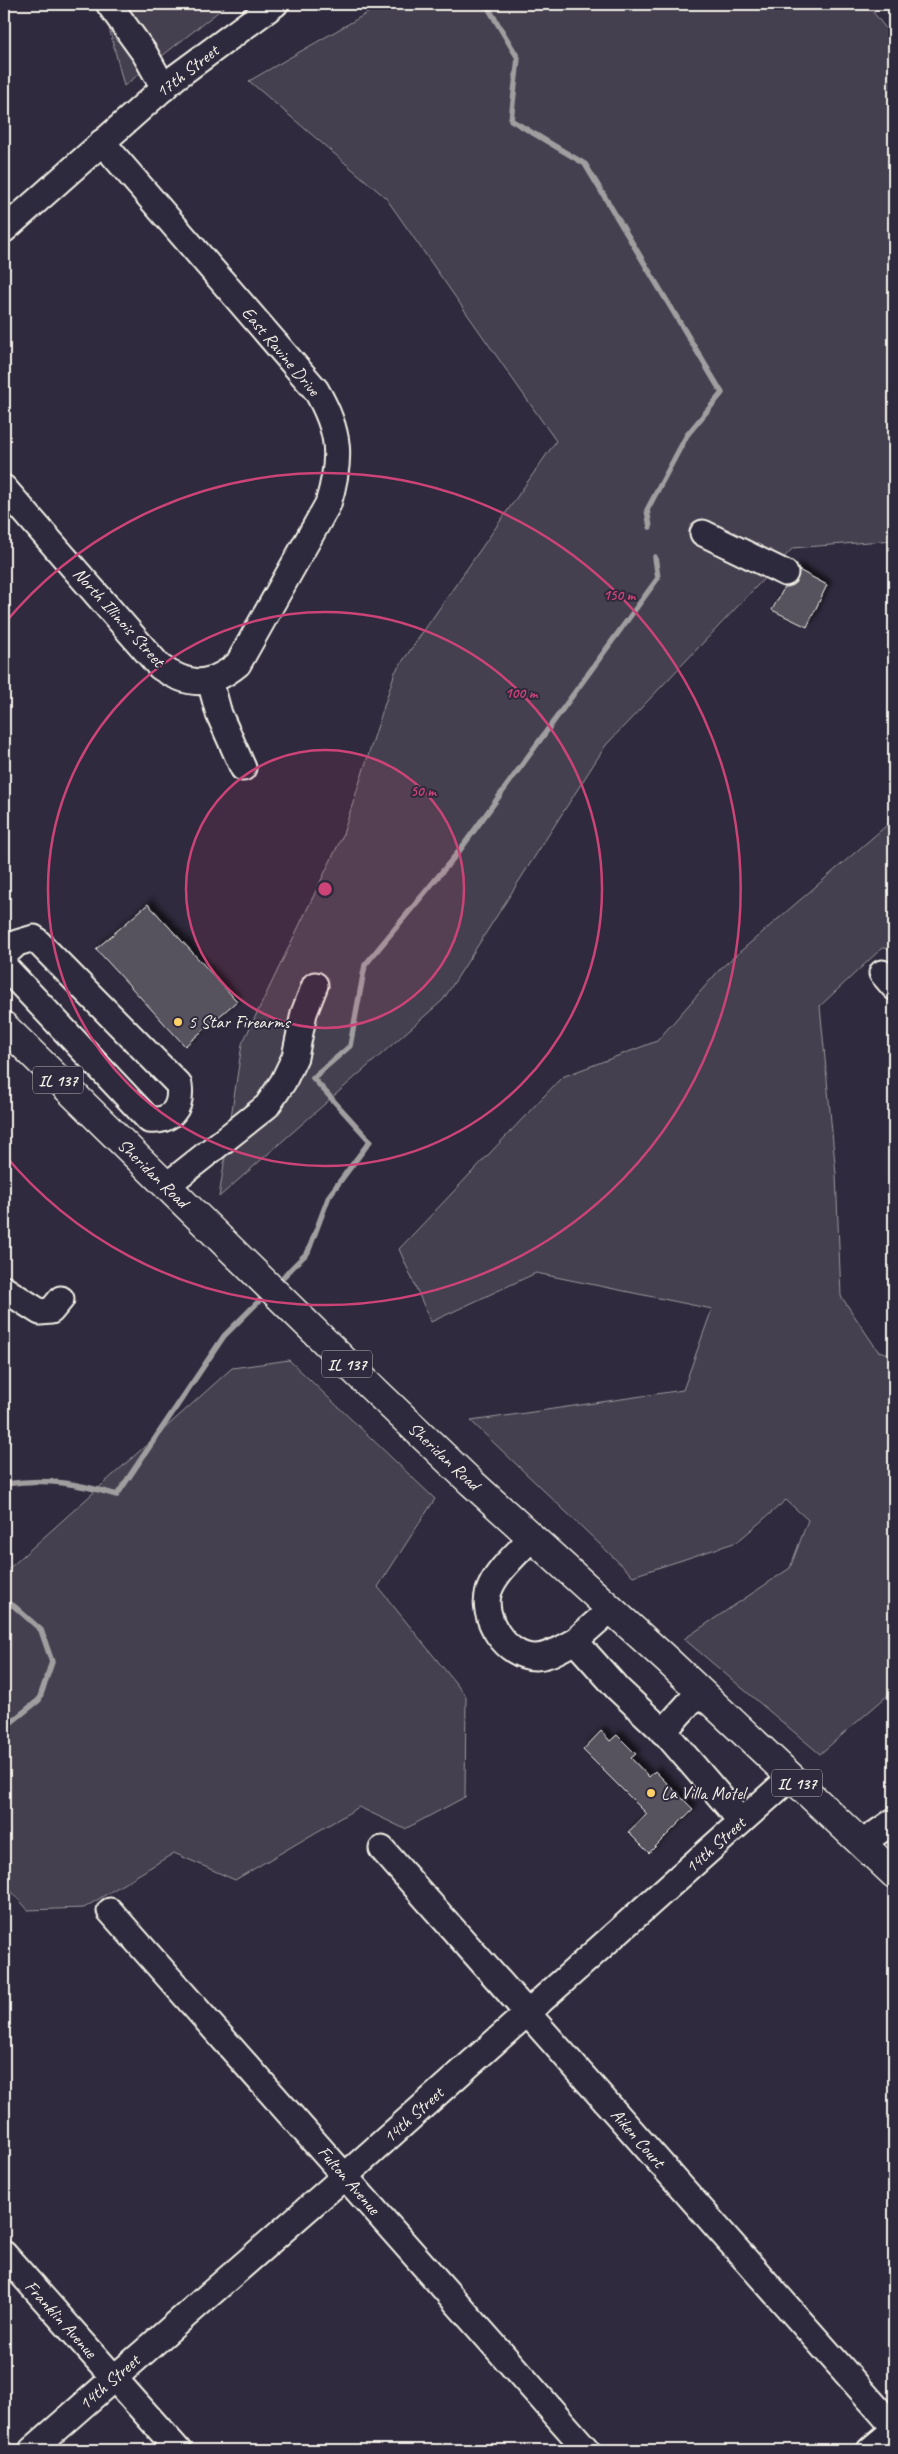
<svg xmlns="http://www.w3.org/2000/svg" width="898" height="2454" font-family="Caveat,sans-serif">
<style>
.green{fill:#454050;stroke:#9c989c}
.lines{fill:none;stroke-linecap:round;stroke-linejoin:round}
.stream{stroke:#a19ea0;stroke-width:5.5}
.building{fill:#56525f;stroke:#f4f1e8;filter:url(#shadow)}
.minor-casing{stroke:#f4f1e8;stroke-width:29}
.major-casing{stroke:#f4f1e8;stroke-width:31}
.minor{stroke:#2f2a3d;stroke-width:25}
.major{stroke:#2f2a3d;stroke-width:28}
.ring{fill:none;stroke:#cc4377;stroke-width:2.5}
.poi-dot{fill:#ffd166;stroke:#2f2a3d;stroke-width:2}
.labels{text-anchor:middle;stroke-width:4;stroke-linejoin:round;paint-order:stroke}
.shield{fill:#2f2a3d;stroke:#b9b5b5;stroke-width:1}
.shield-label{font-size:16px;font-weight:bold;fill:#f4f1e8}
.street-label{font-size:18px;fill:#f4f1e8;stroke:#2f2a3d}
.poi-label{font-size:18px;fill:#f4f1e8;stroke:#2f2a3d;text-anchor:start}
.centre{fill:#cc4377;stroke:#2f2a3d;stroke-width:2.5}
.ring-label{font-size:15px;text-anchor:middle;font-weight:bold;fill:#cc4377;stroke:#2f2a3d;stroke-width:4;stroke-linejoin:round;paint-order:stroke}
</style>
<defs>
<filter id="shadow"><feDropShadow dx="4.5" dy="-4.5" stdDeviation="2.5" flood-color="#0009"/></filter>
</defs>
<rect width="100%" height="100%" fill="#2f2a3d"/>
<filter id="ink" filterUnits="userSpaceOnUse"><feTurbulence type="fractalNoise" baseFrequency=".02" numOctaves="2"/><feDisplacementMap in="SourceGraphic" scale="10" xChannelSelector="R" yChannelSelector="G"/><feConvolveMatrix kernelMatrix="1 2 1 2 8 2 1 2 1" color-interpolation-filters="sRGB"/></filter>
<g filter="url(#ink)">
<g class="green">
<polygon points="103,4 228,4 124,86"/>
<polygon points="383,4 867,4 894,39 894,540 793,548 606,745 443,1000 219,1197 242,1044 342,837 395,672 556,441 386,198 249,81"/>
<polygon points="894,819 894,949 882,948 820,1006 836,1174 841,1296 878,1351 894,1355 894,1690 820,1754 684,1639 790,1568 808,1520 786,1500 737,1542 633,1576 471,1421 683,1390 712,1309 536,1273 431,1322 399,1249 562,1077 657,1041 721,968"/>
<polygon points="289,1360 435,1499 378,1587 466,1696 465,1797 405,1829 359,1807 235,1880 174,1853 84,1908 28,1910 4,1883 4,1573 232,1368"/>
</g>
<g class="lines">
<g class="stream">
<polyline points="486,4 518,58 511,120 585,164 722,393 687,435 647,510 650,527"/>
<polyline points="283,1277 308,1252 329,1196 370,1141 313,1078 350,1046 365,965 460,850 658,578 655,557"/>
<path d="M4,1495L5,1484C48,1478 76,1483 117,1495L224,1336L259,1301"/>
<polyline points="4,1602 14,1606 41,1630 52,1662 39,1700 10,1723 4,1723"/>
</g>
</g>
<g class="building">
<polygon points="795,568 827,585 807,627 772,610"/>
<polygon points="148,904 237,1001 185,1046 96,949"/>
<polygon points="601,1731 610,1741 617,1735 636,1754 631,1758 649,1777 655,1771 693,1809 649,1853 628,1832 647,1814 583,1750"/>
</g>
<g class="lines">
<defs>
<g id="minor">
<polyline points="109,4 145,54 164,88"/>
<polyline points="4,230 176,77 275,4"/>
<path d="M4,488L160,667C190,687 210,687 238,664L328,504C342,458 340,431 316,390L102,142"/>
<polyline points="703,533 785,573"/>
<polyline points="210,681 219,714 243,768"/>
<path d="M4,955L17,943L34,938L179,1085C182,1107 172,1122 149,1120L4,966"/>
<polyline points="882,973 894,987"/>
<polyline points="166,1186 267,1106 283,1082 295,1057 304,1013 315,985"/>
<polyline points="4,1289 40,1312 51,1311 61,1299"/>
<path d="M532,1537C518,1553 496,1571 489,1591C480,1617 506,1658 536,1657C550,1656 562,1648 575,1641"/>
<polyline points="611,1609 575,1641 618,1689 668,1736 741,1821"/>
<polyline points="663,1732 700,1691"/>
<polyline points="862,1843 894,1821"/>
<polyline points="382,1849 894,2427"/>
<polyline points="110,1911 587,2450"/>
<polyline points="4,2254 178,2450"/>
<polyline points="32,2450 345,2176 791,1777"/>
<polyline points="870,2450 894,2430"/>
</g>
<polyline id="major" points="4,1026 363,1379 472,1483 667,1660 894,1874"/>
</defs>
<use href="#minor" class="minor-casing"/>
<use href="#major" class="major-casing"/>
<use href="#minor" class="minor"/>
<use href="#major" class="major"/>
</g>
</g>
<circle cx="325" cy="889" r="139" fill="#cc4377" fill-opacity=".12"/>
<g class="ring">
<circle cx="325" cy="889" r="139"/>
<circle cx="325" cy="889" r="277"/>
<path d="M4 624A416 416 0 1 1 4 1154"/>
</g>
<g class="poi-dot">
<circle cx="178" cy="1022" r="5"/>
<circle cx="651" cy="1793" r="5"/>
</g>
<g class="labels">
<g class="shield">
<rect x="33" y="1066.5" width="50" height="27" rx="4"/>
<rect x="322" y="1350.5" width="50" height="27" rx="4"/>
<rect x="772" y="1769.5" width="50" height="27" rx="4"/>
</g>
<g class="shield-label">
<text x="58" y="1086">IL 137</text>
<text x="347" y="1370">IL 137</text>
<text x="797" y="1789">IL 137</text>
</g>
<g class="street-label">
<text transform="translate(187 71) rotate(-38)" y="6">17th Street</text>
<text transform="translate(281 351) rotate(50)" y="6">East Ravine Drive</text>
<text transform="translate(119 617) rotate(48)" y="6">North Illinois Street</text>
<text transform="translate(153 1173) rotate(44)" y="6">Sheridan Road</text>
<text transform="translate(444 1456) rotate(43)" y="6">Sheridan Road</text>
<text transform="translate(715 1845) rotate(-42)" y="6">14th Street</text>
<text transform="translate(413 2115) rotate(-42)" y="6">14th Street</text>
<text transform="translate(638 2138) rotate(49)" y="6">Aiken Court</text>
<text transform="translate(349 2180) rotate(49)" y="6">Fulton Avenue</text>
<text transform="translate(61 2319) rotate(48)" y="6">Franklin Avenue</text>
<text transform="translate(109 2382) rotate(-41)" y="6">14th Street</text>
</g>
<g class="poi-label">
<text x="188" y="1028">5 Star Firearms</text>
<text x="661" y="1799">La Villa Motel</text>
</g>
</g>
<circle cx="325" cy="889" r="8" class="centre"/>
<g class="ring-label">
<text x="619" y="600">150 m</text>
<text x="521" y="698">100 m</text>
<text x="423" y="796">50 m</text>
</g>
<rect width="898" height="2454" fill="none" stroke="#2f2a3d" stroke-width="20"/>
<rect x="10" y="10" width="878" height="2434" fill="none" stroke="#f4f1e8" stroke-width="2" filter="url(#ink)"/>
</svg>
